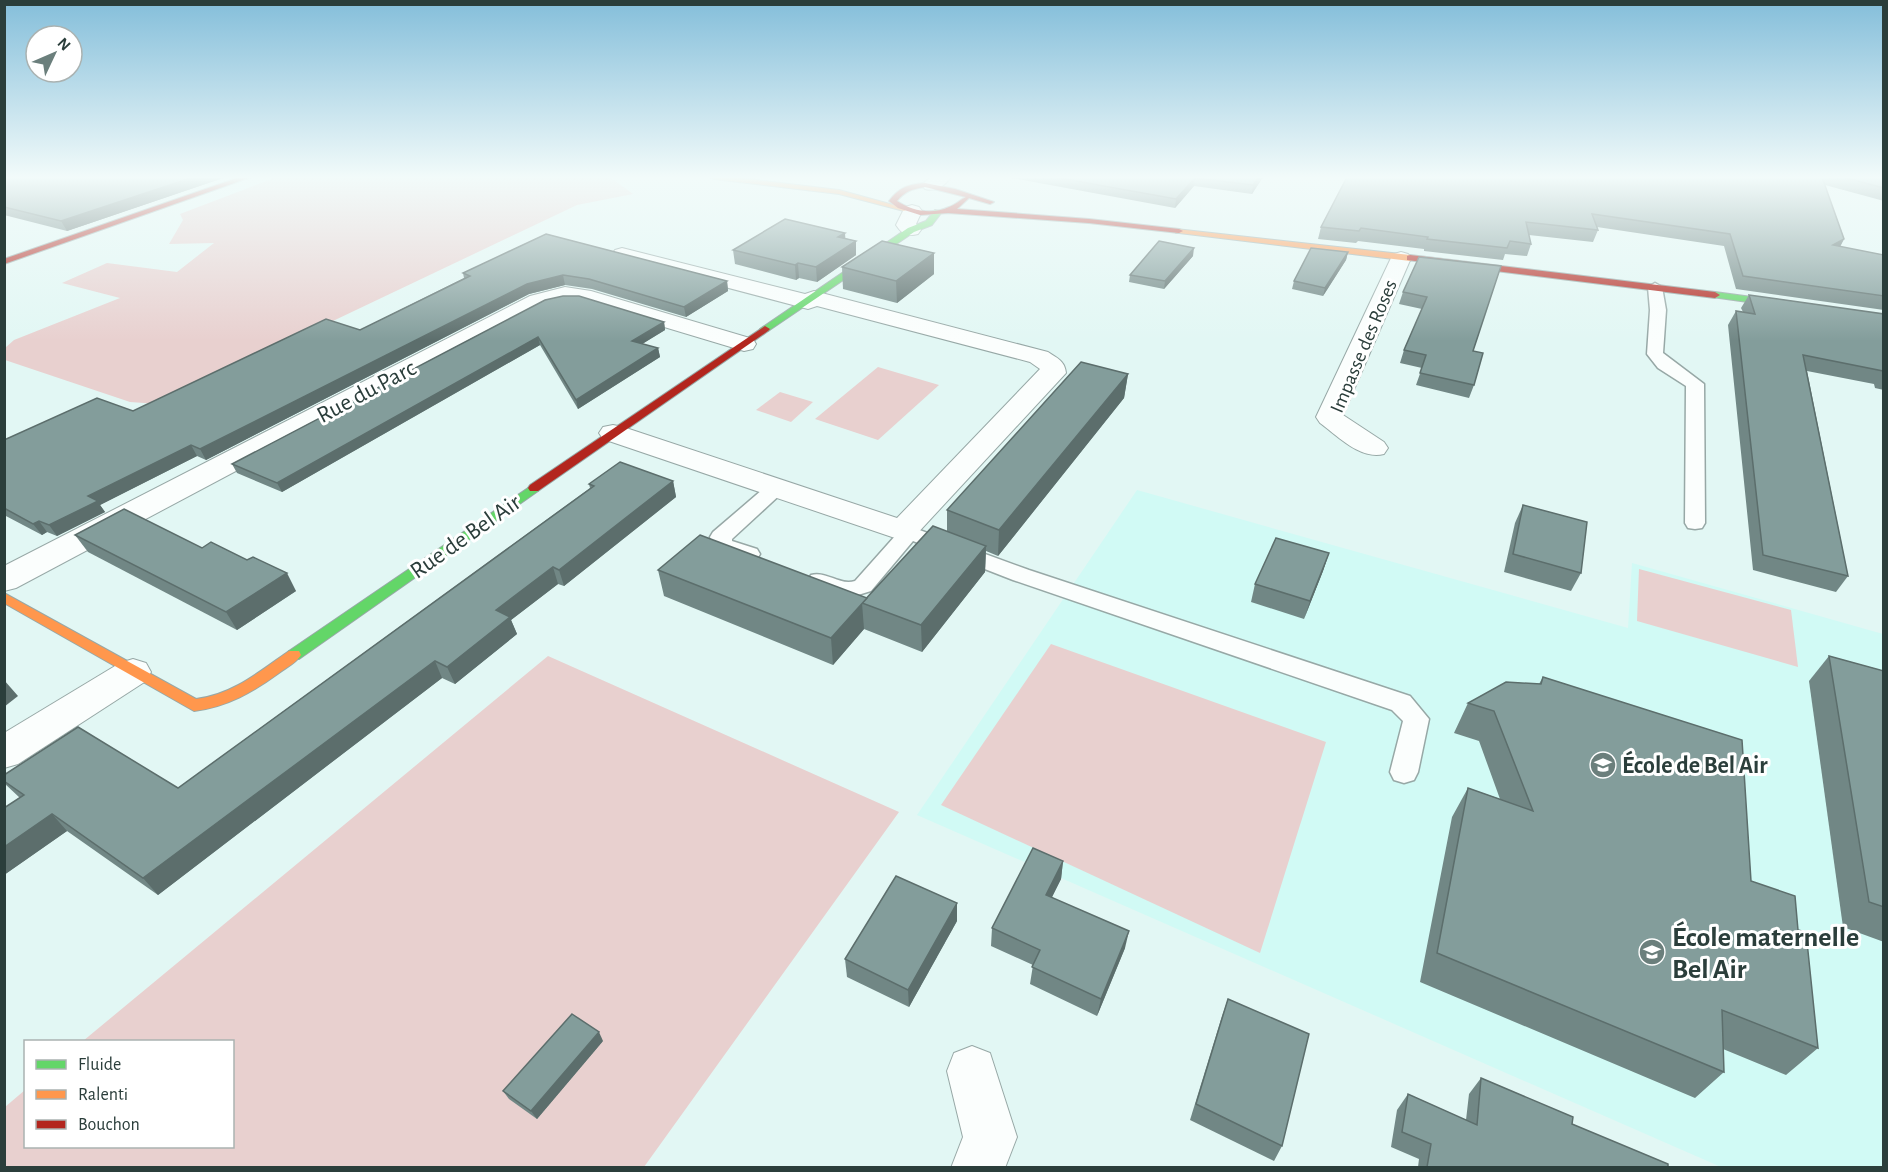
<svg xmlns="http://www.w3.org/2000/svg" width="1888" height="1172" font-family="'Alegreya Sans',sans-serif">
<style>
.built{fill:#d1faf5}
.green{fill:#e8d0cf}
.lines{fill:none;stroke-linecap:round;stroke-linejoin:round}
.lane-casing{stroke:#97a8a6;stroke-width:3}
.street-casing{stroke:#97a8a6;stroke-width:2}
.fast-casing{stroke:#97a8a6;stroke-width:2}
.slow-casing{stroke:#97a8a6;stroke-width:2}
.jam-casing{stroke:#97a8a6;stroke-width:2}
.lane{fill:#fbfefd;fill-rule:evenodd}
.street{fill:#fbfefd;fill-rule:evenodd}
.fast{fill:#63d668;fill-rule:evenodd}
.slow{fill:#ff974d;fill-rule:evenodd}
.jam{fill:#b3261e;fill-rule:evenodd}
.wall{fill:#718785}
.shaded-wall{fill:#5c6e6c}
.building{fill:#839d9b;stroke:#5c6e6c;stroke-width:1.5}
.labels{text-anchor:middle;stroke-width:6;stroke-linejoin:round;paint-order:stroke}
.far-street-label{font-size:20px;fill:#2b3e3b;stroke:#fff}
.street-label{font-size:24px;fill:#2b3e3b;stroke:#fff}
.poi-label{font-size:24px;font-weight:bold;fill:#2b3e3b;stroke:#fff;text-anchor:start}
.near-poi-label{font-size:28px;font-weight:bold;fill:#2b3e3b;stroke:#fff;text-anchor:start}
</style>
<rect width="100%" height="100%" fill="#e2f7f4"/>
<polygon class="built" points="1137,490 1628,628 1632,563 1883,634 1883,1167 1721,1167 917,815"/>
<g class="green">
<polygon points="277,177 610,177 633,194 577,205 158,404 130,402 5,360 5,348 14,340 120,298 62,283 107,263 177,272 214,243 169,244 183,220 180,214"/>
<polygon points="878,367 939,385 878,440 815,419"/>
<polygon points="780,392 813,402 791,422 756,410"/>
<polygon points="1639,569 1791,610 1798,667 1637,621"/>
<polygon points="1051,644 1326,742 1260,953 941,805"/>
<polygon points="548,656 899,812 644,1167 5,1168 5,1107 25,1090 26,1146 232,1146 232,1042 83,1041"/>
</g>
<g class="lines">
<defs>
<g id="lane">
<polygon points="1655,283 1662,287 1666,310 1663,353 1704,384 1705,523 1702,528 1695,529 1688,528 1685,523 1686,386 1658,368 1647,354 1650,310 1648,287"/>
<polygon points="776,482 783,484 786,488 783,492 732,539 732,541 757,549 760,554 757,559 749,561 714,550 710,537 713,532 769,484"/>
<path d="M903,524L1029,570L1410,696L1429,719L1418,772L1414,780L1404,783L1394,780L1390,772L1403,721L1392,710L1013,580L913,541L871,591L848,598L811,585L808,580L811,575C827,571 840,586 855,581L896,535L892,530L896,525Z"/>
</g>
<g id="street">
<path d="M930,177H951C945,186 935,192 925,189L922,185Z"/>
<path d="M912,205L919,207L922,211L916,224L921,230L918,234C907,237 902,234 896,225L905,207Z"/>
<path d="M622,248L805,294L814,291L1048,352C1057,358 1065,361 1066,373L914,537L903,540L892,537L603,439L599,433L603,427L613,425L623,427L897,518L1040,369L1030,362L817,306L808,309L615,258L612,254L615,250Z"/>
<path d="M1401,252L1408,254L1411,258L1343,415L1384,442L1388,448L1384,454C1360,460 1338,436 1320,423L1316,417L1391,258L1394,254Z"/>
<polygon points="565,287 591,291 753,339 756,344 753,349 744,351 581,302 565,301 546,306 16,588 4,591 4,566 530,296"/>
<polygon points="133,659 146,663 151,672 146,681 18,764 4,768 4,733 120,663"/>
<polygon points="972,1046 990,1053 1017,1137 1005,1168 951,1168 963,1137 947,1071 954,1053"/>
</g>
<g id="fast">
<polygon points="935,210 942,212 932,225 914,232 768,331 760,329 908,228 926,221"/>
<polygon points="1715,292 1790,302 1795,305 1790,308 1712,297 1710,295"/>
<polygon points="534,484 540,488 538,491 299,659 289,659 287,655 289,651"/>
</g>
<g id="slow">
<polygon points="710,177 732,177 839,190 908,209 904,211 839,194 714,179"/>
<polygon points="1176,229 1410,255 1414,258 1410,261 1179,233 1176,233"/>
<path d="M4,593L196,699C232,695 259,672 289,651H299L301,655C296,663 287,667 279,673C253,692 227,707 194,711L4,603Z"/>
</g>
<g id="jam">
<polygon points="240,177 251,177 4,264 4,259"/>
<path d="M925,183L955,189L994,202L990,204L969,198L957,209L1089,219L1179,229L1183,231L1179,233L1089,223L948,213L920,215L898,208L889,201C899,188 908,184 925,183ZM925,187L966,197C960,200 955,205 949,207C932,215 912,211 897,201C905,191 912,189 925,187Z"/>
<polygon points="1410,255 1715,292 1720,295 1715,298 1407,260 1407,256"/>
<polygon points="765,326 770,329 768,331 538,491 530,491 528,488 530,485"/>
</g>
</defs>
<use href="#lane" class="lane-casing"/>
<use href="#street" class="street-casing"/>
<use href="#fast" class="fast-casing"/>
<use href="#slow" class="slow-casing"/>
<use href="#jam" class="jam-casing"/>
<use href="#lane" class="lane"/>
<use href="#street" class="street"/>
<use href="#fast" class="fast"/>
<use href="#slow" class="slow"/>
<use href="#jam" class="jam"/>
</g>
<g class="wall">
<polygon points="4,177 226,177 67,231 4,215"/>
<polygon points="1006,177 1263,177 1252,194 1194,186 1175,208"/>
<polygon points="1347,177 1884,177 1884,201 1825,185 1844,239 1840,247 1884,255 1884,310 1736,289 1724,246 1597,227 1598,230 1593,242 1529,235 1531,244 1527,256 1505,254 1503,260 1424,251 1424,249 1358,241 1356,243 1318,239 1321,227"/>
<polygon points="546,234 727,281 728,291 686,317 592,289 565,285 529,294 206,460 197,456 100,505 105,512 57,536 47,532 42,535 4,515 4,440 133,411 360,330 464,278 463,273"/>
<polygon points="845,238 856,241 856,255 817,282 799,278 796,280 735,264 733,250"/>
<polygon points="1348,252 1346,260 1323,296 1292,289 1294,281"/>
<polygon points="934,253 934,274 897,303 843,289 842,267"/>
<polygon points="1193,256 1164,289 1129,282 1130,275"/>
<polygon points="1419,257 1473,351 1474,385 1469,398 1416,385 1422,368 1400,363 1404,350 1422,309 1399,304 1403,292"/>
<polygon points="1749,295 1884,314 1884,390 1875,388 1874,384 1807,371 1848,576 1836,592 1753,570 1728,325 1736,311 1743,312 1741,308"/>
<polygon points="545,300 664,322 665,330 642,344 658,348 660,357 578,409 540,345 282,492 237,473 232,464"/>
<polygon points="1128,374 1124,398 998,556 986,551 985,572 922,652 864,629 833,665 664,596 658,570 867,598 947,531 947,510"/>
<polygon points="673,481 676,497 564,586 558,584 511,620 517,634 455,684 442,678 158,895 67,831 4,875 4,808 20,798 4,783 4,775 178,788 590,488 589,484"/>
<polygon points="1523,505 1581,573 1571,591 1504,572 1515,523"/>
<polygon points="75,535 202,548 296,591 237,630 88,552"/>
<polygon points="1329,553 1323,571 1304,619 1251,602 1255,584"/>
<polygon points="1829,656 1884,671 1884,942 1843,927 1809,681"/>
<polygon points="1543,677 1751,881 1798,930 1818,1048 1786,1075 1723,1049 1724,1072 1695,1098 1420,982 1452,817 1468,788 1500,799 1479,741 1454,733 1468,703 1539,684"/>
<polygon points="1063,861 1061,879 1052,897 1125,948 1097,1016 1030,984 1033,965 991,946 992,928"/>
<polygon points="957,921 909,1007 847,977 845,959"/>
<polygon points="1228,999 1282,1146 1274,1161 1190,1120 1222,1016"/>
<polygon points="603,1041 537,1119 509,1099 503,1091"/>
<polygon points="1481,1078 1572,1124 1668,1167 1418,1167 1419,1159 1391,1147 1397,1110 1408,1094 1466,1120 1469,1094"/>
</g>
<g class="shaded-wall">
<polygon points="194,177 226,177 67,231 61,221"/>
<polygon points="1259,177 1263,177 1252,194 1253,185"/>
<polygon points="1195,178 1194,186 1175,208 1176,199"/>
<polygon points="845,233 846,247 838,237"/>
<polygon points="1844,239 1837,252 1833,245"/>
<polygon points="856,241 856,255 817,282 816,267"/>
<polygon points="1194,248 1193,256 1164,289 1165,281"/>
<polygon points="1348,252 1346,260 1323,296 1325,288"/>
<polygon points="934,253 934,274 897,303 896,281"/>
<polygon points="798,263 799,278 796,280 795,265"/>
<polygon points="563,275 565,285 529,294 206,460 200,449 527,284"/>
<polygon points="727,281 728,291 686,317 684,307"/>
<polygon points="664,322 665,330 634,349 632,341"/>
<polygon points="538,337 540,345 282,492 277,483"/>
<polygon points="658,348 660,357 578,409 576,400"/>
<polygon points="1128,374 1124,398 998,556 999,530"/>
<polygon points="191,445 197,456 100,505 105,512 57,536 49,525 88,496"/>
<polygon points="673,481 676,497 564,586 559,570"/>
<polygon points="39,521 47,532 42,535 33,524"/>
<polygon points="986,546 985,572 922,652 921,625"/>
<polygon points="1329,553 1323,571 1304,619 1310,601"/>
<polygon points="553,567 558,584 511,620 517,634 455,684 447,667 496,610"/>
<polygon points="287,573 296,591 237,630 226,612"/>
<polygon points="862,603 864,629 833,665 831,638"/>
<polygon points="435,661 442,678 158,895 143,878"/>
<polygon points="4,680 18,696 4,707"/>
<polygon points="52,814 67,831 4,875 4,847"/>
<polygon points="1063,861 1061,879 1044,913 1046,895"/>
<polygon points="957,903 957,921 909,1007 908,990"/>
<polygon points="1129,931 1125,948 1097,1016 1101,999"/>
<polygon points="599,1032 603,1041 537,1119 531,1111"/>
</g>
<g class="building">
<polygon points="4,177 194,177 61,221 4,207"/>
<polygon points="1054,177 1259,177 1253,185 1195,178 1176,199"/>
<polygon points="1347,177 1822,177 1844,239 1833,245 1884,255 1884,296 1743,276 1730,234 1592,214 1598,230 1526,222 1531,244 1510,241 1507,248 1427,239 1428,237 1361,228 1359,231 1321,227"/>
<polygon points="1843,177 1884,177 1884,188"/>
<polygon points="785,219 845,233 838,237 856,241 816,267 798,263 795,265 733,250"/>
<polygon points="546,234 727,281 684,307 589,279 563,275 527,284 200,449 191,445 88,496 98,501 49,525 39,521 33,524 4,508 4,440 97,398 133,411 326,319 360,330 470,276 463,273"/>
<polygon points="882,241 934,253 896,281 842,267"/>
<polygon points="1159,241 1194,248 1165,281 1130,275"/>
<polygon points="1311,248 1348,252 1325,288 1294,281"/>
<polygon points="1419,257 1501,266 1473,351 1483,353 1474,385 1420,373 1426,355 1404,350 1427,297 1403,292"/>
<polygon points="1749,295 1884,314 1884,372 1883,371 1803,355 1848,576 1763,555 1736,311 1755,314"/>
<polygon points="563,296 579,296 664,322 632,341 658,348 576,400 538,337 277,483 232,464 545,300"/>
<polygon points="1081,362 1128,374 999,530 947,510"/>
<polygon points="620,462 673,481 559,570 553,567 496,610 510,617 447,667 435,661 143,878 52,814 4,847 4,808 24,795 4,781 4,775 78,727 178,788 594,486 589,484"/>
<polygon points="1523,505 1587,522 1581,573 1513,554"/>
<polygon points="124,509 202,548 211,542 247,560 253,557 287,573 226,612 75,535"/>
<polygon points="933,526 986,546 921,625 862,603"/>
<polygon points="700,535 867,598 831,638 658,570"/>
<polygon points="1276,538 1329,553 1310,601 1255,584"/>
<polygon points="1829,656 1884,671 1884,907 1869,902"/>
<polygon points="1543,677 1742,740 1751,881 1795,896 1798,930 1806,932 1818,1048 1722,1010 1724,1072 1437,953 1468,788 1533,811 1494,711 1468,703 1506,682 1541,684"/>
<polygon points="1033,848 1063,861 1046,895 1129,931 1101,999 1032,967 1040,950 992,928"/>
<polygon points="896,876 957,903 908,990 845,959"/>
<polygon points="1228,999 1309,1034 1282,1146 1196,1104"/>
<polygon points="572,1014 599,1032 531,1111 503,1091"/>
<polygon points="1481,1078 1573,1117 1572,1124 1668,1164 1668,1167 1427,1167 1431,1144 1402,1132 1408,1094 1477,1125"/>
</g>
<linearGradient id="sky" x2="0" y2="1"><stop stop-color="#84beda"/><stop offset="0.52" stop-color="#f2fbfa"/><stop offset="1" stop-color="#f2fbfa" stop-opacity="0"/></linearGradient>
<rect width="1888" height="341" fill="url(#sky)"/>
<defs>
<symbol id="school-disc" viewBox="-11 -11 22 22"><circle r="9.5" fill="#6b7f7c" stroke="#fff"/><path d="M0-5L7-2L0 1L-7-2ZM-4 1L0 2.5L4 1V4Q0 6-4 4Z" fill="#fff"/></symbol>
</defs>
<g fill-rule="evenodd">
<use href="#school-disc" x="1588" y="750" width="30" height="30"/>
<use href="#school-disc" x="1637" y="937" width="30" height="30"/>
</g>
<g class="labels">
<g class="far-street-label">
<text transform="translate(1363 346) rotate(-67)" y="7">Impasse des Roses</text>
</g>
<g class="street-label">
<text transform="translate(366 391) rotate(-28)" y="8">Rue du Parc</text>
<text transform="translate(465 536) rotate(-35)" y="8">Rue de Bel Air</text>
</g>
<g class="poi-label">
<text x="1622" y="773">École de Bel Air</text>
</g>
<g class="near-poi-label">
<text x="1672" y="946">École maternelle<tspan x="1672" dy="32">Bel Air</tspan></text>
</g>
</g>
<rect width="1888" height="1172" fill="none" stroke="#2b3e3b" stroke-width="12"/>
<rect x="24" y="1040" width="210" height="108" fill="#ffffff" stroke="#aab2b1" stroke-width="1.5"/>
<rect x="36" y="1060" width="30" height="9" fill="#63d668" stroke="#aab2b1" stroke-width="1.5"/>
<text x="78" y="1070" font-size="18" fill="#2b3e3b">Fluide</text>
<rect x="36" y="1090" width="30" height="9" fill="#ff974d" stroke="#aab2b1" stroke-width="1.5"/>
<text x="78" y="1100" font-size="18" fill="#2b3e3b">Ralenti</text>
<rect x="36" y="1120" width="30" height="9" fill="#b3261e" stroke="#aab2b1" stroke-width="1.5"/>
<text x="78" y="1130" font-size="18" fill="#2b3e3b">Bouchon</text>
<g transform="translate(54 54) rotate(46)"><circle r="28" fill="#ffffff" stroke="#aab2b1" stroke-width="1.5"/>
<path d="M0-4.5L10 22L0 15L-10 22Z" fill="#6b7f7c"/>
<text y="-9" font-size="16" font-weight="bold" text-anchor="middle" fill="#2b3e3b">N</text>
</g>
</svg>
